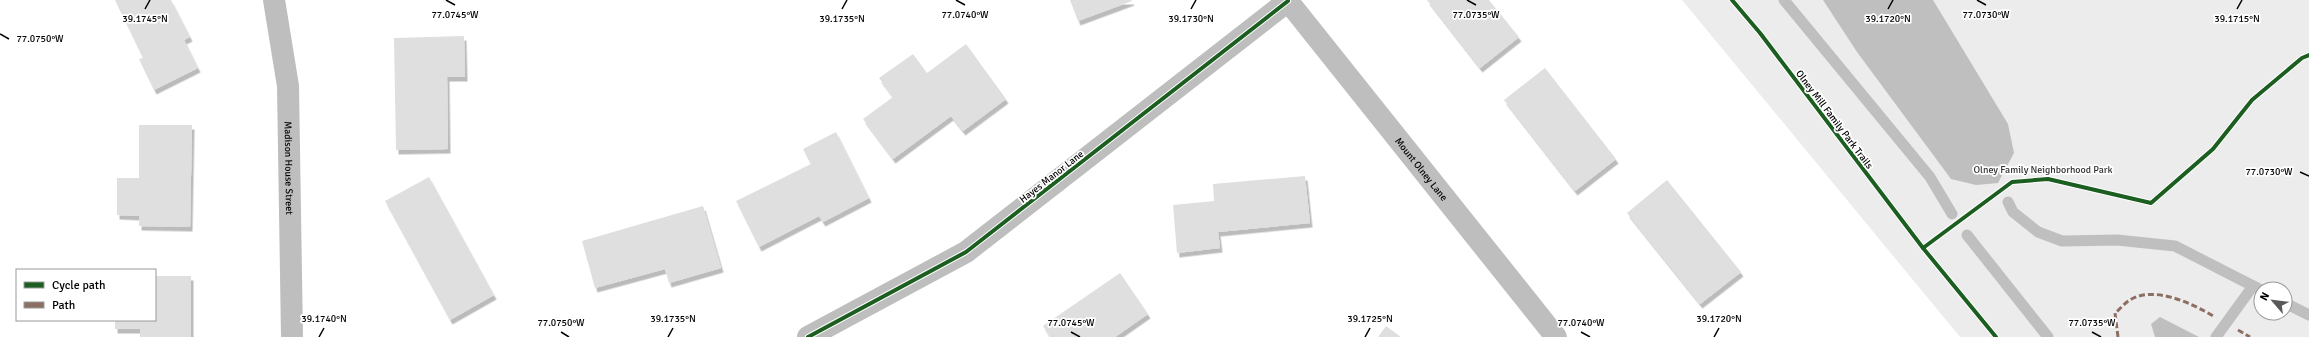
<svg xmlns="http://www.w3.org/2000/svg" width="2309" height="337" font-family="Signika,sans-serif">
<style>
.green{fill:#ececec;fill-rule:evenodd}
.water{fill:#bfbfbf}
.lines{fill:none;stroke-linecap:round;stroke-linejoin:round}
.stream{stroke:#bfbfbf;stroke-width:11}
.building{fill:#dfdfdf;filter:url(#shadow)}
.street{stroke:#bebebe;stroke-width:22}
.quiet{stroke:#8d6e63;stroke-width:3;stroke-dasharray:6 3;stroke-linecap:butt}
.cycleway-casing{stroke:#fff;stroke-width:6}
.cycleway{stroke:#1b5e20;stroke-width:4}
.ticks{fill:none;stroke:#000;stroke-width:1.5}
.labels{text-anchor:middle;stroke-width:3.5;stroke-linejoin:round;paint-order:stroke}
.street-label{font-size:10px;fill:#000;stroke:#fff}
.park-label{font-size:10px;fill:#333;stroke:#fff}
.ticks-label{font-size:10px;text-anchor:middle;fill:#000;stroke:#fff;stroke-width:3.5;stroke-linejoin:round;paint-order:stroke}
</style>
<defs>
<filter id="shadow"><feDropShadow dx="2.5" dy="4.5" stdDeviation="0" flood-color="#0004"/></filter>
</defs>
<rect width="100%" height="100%" fill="#fff"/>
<path class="green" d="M1682,0H2309V337H1960ZM2261,289H2285V313H2261Z"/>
<g class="water">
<polygon points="1823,0 1933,0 2008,124 2014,153 1998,183 1976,185 1951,179 1857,52"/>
<polygon points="2160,317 2199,337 2155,337 2151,324"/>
</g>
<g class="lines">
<g class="stream">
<polyline points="1784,0 1930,177 1952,214"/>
<polyline points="2008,202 2013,212 2038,232 2062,241 2117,240 2175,246 2261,290"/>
<polyline points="1967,235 2048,337"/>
<polyline points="2285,303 2309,315"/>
<polyline points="2216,337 2253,286"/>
</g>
</g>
<g class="building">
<polygon points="115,0 171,0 190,37 184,40 198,68 154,90 139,59 143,58"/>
<polygon points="1070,0 1131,0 1132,1 1078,21"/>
<polygon points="1427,0 1489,0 1519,37 1480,68"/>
<polygon points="464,36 465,77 447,77 448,149 396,150 394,38"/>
<polygon points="966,44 1006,99 963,131 951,116 893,159 863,119 893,97 879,78 913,54 927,73"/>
<polygon points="1545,68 1616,159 1575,191 1504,100"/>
<polygon points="139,125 192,125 190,227 139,226 139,216 117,215 117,178 139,178"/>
<polygon points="836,132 869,198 823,222 819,216 759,247 736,201 811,164 803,149"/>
<polygon points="1305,176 1310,223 1218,232 1220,248 1177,253 1173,205 1214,201 1213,184"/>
<polygon points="429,177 494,295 450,320 385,201"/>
<polygon points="1667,180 1741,272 1700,304 1627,213"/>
<polygon points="703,206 721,268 669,283 665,269 595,288 582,241"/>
<polygon points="1120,273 1148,314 1115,337 1050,337 1043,326"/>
<polygon points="155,276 191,276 191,337 140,337 140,329 115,329 115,320 155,320"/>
<polygon points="1386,326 1401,337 1378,337"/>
</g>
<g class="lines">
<g class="street">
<path id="s1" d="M274,0L288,86L292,337"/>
<path id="s2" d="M1287,0L1556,337"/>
<polyline points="808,337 966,252 1288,1"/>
</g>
<g class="quiet">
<polyline points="2238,330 2250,337"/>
<path d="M2118,337L2115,313C2119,310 2123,305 2127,302C2152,283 2193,304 2215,317"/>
</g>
<defs>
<g id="cycleway">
<polyline points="1732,0 1760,33 1923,248 1996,337"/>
<polyline points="1923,248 2012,182 2048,179 2151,203 2213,149 2252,100 2302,58 2309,55"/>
<polyline points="808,337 966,252 1288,1"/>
</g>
</defs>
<use href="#cycleway" class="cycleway-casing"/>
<use href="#cycleway" class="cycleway"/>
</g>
<path class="ticks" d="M446,0L455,5M956,0L965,5M1467,0L1476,5M1977,0L1986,5M145,9L150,0M842,9L847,0M1191,9L1196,0M1888,9L1893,0M2237,9L2242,0M0,34L9,39M2300,172L2309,176M561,332L569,337M1071,332L1080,337M1581,332L1590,337M2092,332L2101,337M319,337L324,328M668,337L673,328M1365,337L1370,328M1714,337L1719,328"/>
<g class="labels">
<g class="street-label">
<text transform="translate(1835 119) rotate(53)" y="4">Olney Mill Family Park Trails</text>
<text dy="4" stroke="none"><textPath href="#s1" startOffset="169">Madison House Street</textPath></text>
<text dy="4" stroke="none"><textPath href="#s2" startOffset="216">Mount Olney Lane</textPath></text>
<text transform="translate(1051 176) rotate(-38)" y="4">Hayes Manor Lane</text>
</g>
<g class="park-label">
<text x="2043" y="173">Olney Family Neighborhood Park</text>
</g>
</g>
<g class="ticks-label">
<text x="1986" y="18">77.0730°W</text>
<text x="455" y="18">77.0745°W</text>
<text x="965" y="18">77.0740°W</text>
<text x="1476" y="18">77.0735°W</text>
<text x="842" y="22">39.1735°N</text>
<text x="1191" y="22">39.1730°N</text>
<text x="2237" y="22">39.1715°N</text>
<text x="145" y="22">39.1745°N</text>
<text x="1888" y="22">39.1720°N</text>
<text x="40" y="42">77.0750°W</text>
<text x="2269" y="175">77.0730°W</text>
<text x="324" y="322">39.1740°N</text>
<text x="673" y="322">39.1735°N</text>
<text x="1370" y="322">39.1725°N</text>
<text x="1719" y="322">39.1720°N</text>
<text x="561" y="326">77.0750°W</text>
<text x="1071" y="326">77.0745°W</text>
<text x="1581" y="326">77.0740°W</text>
<text x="2092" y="326">77.0735°W</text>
</g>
<rect x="16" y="269" width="140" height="52" fill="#ffffff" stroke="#999999"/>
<rect x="24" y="282" width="20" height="6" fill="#1b5e20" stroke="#999999"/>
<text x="52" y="289" font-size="12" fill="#000000">Cycle path</text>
<rect x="24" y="302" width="20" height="6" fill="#8d6e63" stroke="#999999"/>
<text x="52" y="309" font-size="12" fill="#000000">Path</text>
<g transform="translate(2273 301) rotate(298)"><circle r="19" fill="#ffffff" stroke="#999999"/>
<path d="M0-3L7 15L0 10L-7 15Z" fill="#595959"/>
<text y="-6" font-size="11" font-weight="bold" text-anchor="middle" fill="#000000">N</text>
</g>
</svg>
